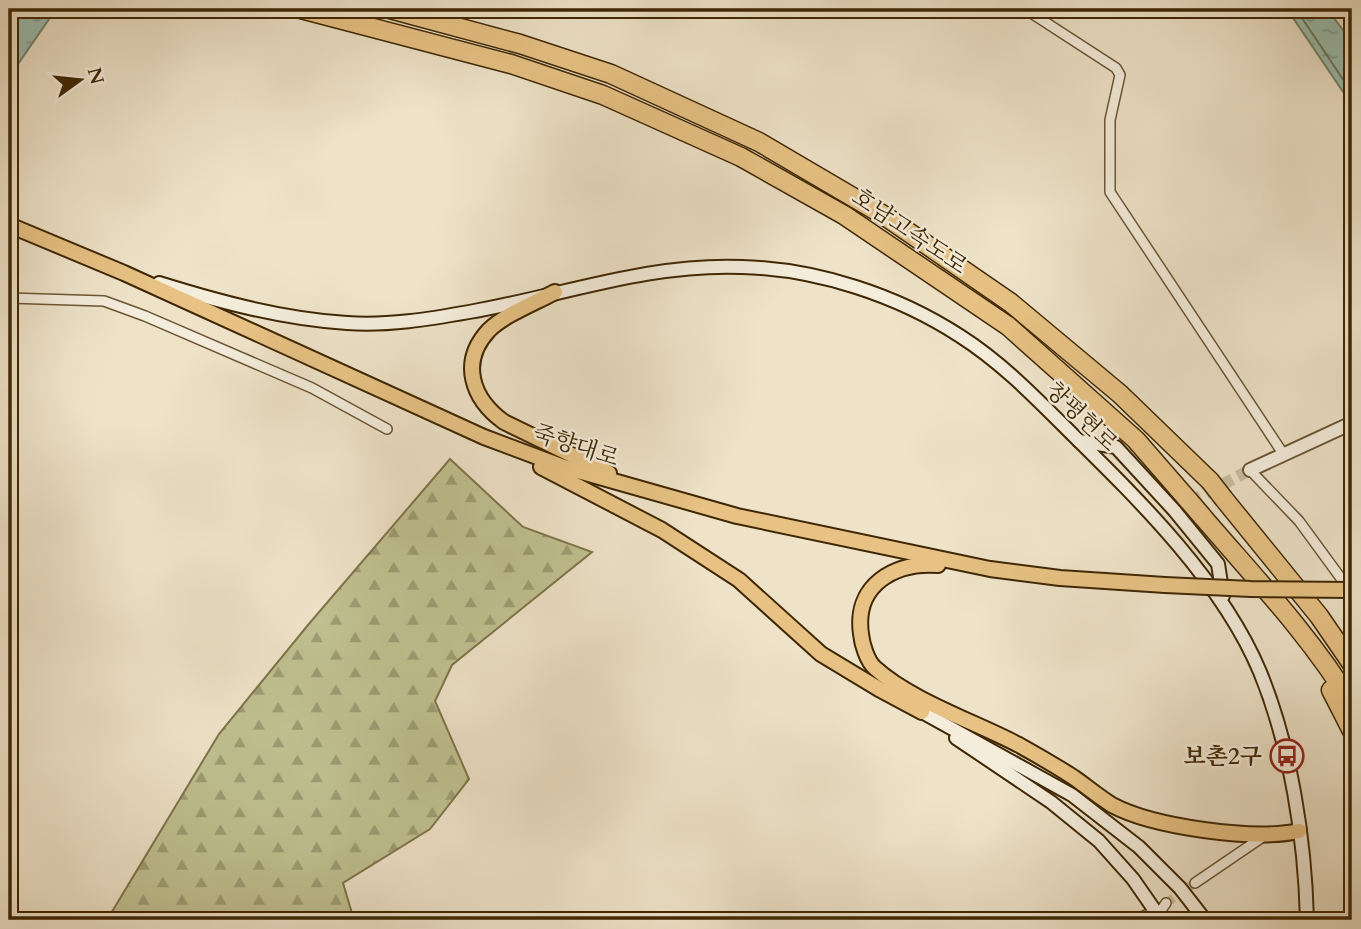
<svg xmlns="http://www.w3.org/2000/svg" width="1361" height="929" font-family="Cardo,'Noto Serif KR',serif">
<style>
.forest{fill:url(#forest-firs);stroke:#80744a;stroke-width:2}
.water{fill:url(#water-ripples);stroke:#76826b;stroke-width:2}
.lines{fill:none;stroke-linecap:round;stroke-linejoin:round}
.shore{stroke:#6d735a;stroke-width:2}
.minor-tunnel{stroke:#cbbda2;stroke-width:9;stroke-dasharray:9 4.5;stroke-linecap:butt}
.tertiary-tunnel{stroke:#cbbda2;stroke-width:12;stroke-dasharray:12 6;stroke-linecap:butt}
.minor-casing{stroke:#6b5635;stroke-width:12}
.tertiary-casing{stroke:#6b5635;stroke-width:16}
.secondary-casing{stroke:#3f2704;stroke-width:16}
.primary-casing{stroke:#3f2704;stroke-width:18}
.motorway-casing{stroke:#3f2704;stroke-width:21}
.minor{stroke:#f4eddc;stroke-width:9}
.tertiary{stroke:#f4eddc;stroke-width:12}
.secondary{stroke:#f4eddc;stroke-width:12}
.primary{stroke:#e7c284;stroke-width:14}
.motorway{stroke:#e7c284;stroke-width:18}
.primary-bridge-casing{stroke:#3f2704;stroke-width:18;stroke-linecap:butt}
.motorway-bridge-casing{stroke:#3f2704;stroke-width:21;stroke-linecap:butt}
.primary-bridge{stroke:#e7c284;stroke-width:14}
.motorway-bridge{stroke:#e7c284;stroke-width:18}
.labels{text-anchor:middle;stroke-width:5;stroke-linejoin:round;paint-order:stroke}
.street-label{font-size:23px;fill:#3f2704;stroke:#f4eddc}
.poi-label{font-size:23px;font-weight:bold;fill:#3f2704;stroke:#f4eddc;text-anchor:end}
</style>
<defs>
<pattern id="forest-firs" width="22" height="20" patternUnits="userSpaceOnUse" patternTransform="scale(1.75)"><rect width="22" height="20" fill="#c0c191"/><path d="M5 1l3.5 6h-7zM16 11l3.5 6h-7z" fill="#9d9d74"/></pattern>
<pattern id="water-ripples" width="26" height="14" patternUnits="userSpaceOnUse" patternTransform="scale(1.75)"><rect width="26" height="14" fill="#9bbfb0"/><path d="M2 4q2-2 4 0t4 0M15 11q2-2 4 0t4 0" fill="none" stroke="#809b8d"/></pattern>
</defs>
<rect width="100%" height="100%" fill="#eee3c9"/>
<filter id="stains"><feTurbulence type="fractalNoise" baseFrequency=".00286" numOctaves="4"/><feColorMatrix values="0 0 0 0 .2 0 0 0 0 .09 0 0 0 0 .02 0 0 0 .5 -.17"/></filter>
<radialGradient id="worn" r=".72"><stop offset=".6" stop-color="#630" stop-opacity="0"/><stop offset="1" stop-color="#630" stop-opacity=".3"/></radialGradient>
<polygon class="forest" points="450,459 523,527 592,552 452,665 435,701 469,779 430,829 343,883 354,920 107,920 219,734 308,625"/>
<g class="water">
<polygon points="22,9 56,9 9,77 9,29"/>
<polygon points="1287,9 1327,9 1352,42 1352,105"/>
</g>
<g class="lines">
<polyline class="shore" points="1296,9 1352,93"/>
<polyline class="minor-tunnel" points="1166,903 1195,883"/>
<polyline class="tertiary-tunnel" points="1174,510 1250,470"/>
<defs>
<g id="minor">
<polyline points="1025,9 1116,68 1120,75 1110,120 1110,192 1284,455"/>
<polyline points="9,298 104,301 145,316 312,388 387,429"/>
<polyline points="1250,470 1299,521 1351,592"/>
<polyline points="1195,883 1264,836"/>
<polyline points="1134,920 1146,915 1158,915 1166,903"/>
</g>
<polyline id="tertiary" points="1250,470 1352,423"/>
<g id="secondary">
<path d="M159,283C220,302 283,319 347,323C387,326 430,319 469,312C561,296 648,263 742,267C817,269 897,295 960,336C1001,362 1036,398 1070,432C1139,500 1222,581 1260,672C1291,748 1305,839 1307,920"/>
<polyline points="1079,441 1116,447 1174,510 1218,564 1223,596"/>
<polyline points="922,712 1072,795 1139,847 1180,888 1205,920"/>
<polyline points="956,738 1051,802 1099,841 1133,879 1158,915 1166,920"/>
</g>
<g id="primary">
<polyline points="9,225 124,273 484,437 564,467 737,516 990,569 1060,578 1165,585"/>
<path d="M555,292C535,303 504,315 489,330C459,362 472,399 504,422L609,473"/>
<polyline points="541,467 662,530 739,580 821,654 879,689 922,712"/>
<path d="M938,565C894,562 854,585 861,634C862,644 867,661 875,668C910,700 975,722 1019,745C1037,755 1056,766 1073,777C1086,786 1099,797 1112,805C1153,827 1254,841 1299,831"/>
</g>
<g id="motorway">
<polyline points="301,9 511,64 603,95 741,157 844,215 1008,326 1136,440 1189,501"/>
<polyline points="390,9 520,44 611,74 759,142 885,216 1011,303 1120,394 1210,481"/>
<polyline points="1224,499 1319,616 1352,664"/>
<path d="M1202,516C1255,578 1309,634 1352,704"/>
<polyline points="1331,690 1352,731"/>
</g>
</defs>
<use href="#minor" class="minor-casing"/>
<use href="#tertiary" class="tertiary-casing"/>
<use href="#secondary" class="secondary-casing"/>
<use href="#primary" class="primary-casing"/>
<use href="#motorway" class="motorway-casing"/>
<use href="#minor" class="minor"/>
<use href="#tertiary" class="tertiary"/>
<use href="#secondary" class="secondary"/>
<use href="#primary" class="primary"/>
<use href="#motorway" class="motorway"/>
<defs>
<polyline id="primary-bridge" points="1165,585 1251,589 1352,590"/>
<g id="motorway-bridge">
<polyline points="1210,481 1224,499"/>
<polyline points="1189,501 1202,516"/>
</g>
</defs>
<use href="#primary-bridge" class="primary-bridge-casing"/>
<use href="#motorway-bridge" class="motorway-bridge-casing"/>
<use href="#primary-bridge" class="primary-bridge"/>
<use href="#motorway-bridge" class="motorway-bridge"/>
</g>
<defs>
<symbol id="bus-ring" viewBox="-11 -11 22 22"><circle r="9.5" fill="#f4eddc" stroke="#8f2418" stroke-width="1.5"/><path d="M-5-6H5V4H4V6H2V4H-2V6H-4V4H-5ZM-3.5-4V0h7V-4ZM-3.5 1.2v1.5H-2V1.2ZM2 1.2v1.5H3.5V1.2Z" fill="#8f2418"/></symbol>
</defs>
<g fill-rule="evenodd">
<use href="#bus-ring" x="1268" y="737" width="38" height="38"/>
</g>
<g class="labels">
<g class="street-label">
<text transform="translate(910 231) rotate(34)" y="8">호남고속도로</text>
<text transform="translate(1082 416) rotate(44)" y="8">창평현로</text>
<text transform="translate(576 445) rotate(18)" y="8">죽향대로</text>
</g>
<g class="poi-label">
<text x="1262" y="764">보촌2구</text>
</g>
</g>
<rect width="1361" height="929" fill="none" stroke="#eee3c9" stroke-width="35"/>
<rect x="10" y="10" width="1340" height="908" fill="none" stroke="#3f2704" stroke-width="3.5"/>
<rect x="18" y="18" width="1326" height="894" fill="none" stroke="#3f2704" stroke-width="2"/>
<g transform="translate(80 80) rotate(75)" stroke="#f4eddc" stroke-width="5" paint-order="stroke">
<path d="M0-5L12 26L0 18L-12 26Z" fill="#3f2704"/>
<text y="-10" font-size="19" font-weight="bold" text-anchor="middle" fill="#3f2704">N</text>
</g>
<rect width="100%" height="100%" filter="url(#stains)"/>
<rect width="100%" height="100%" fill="url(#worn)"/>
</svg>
